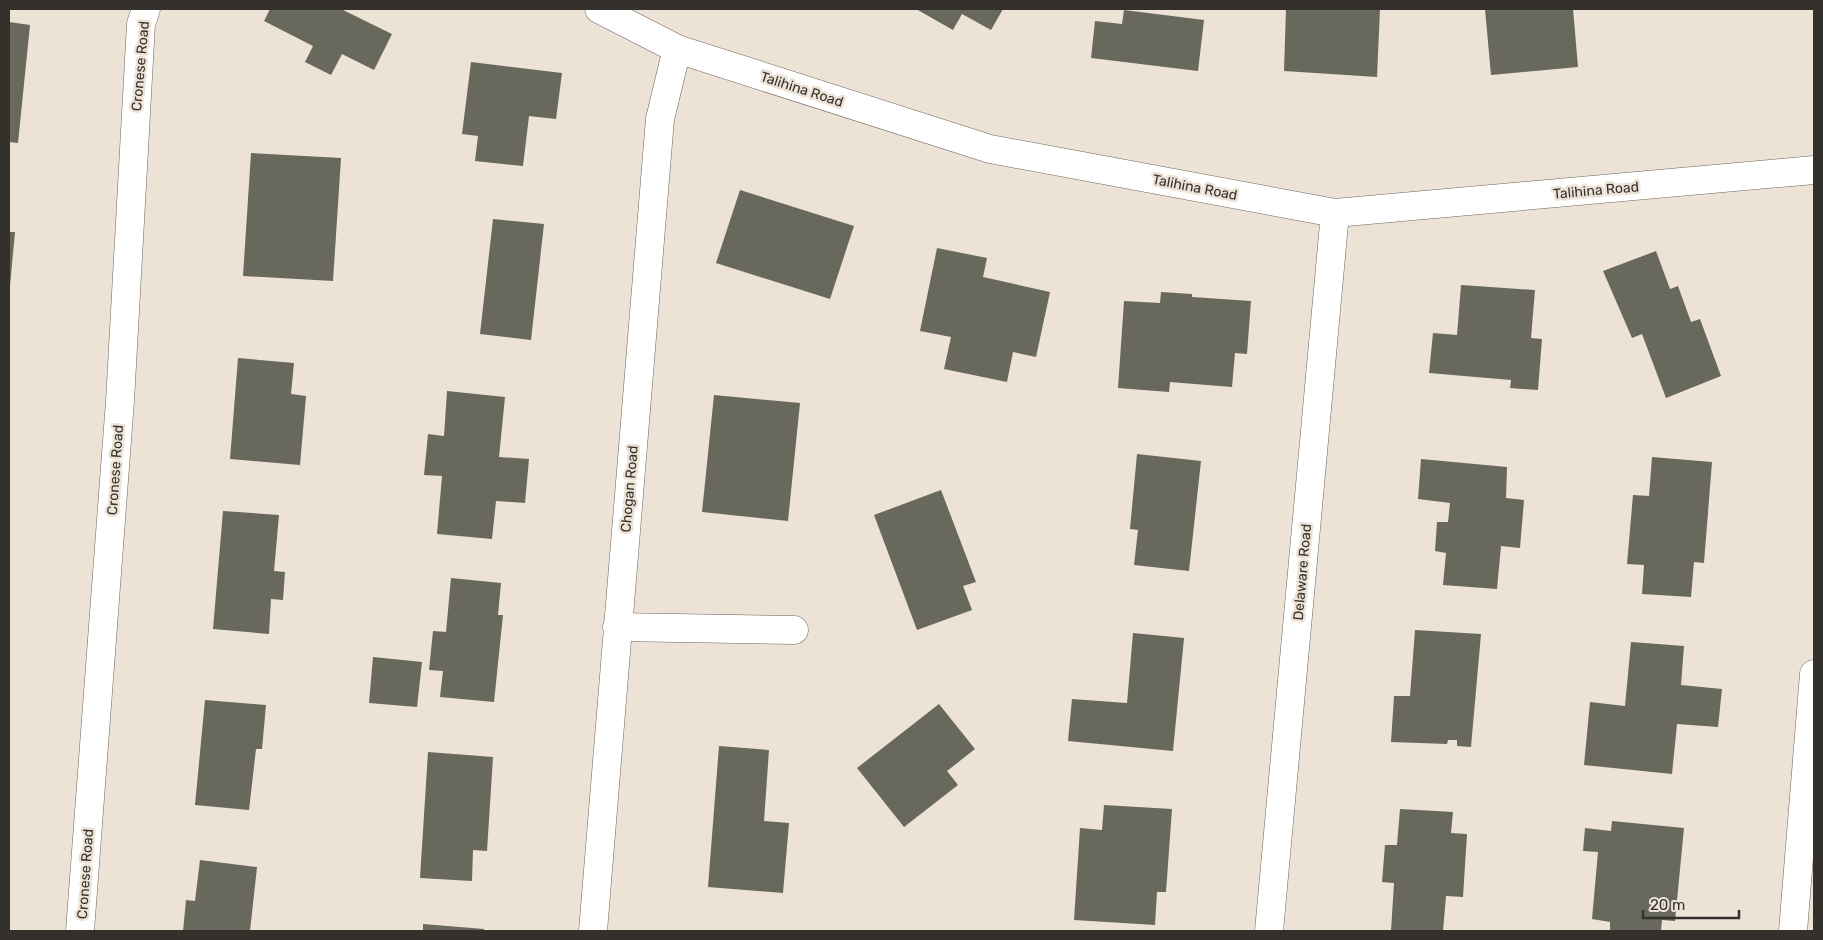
<svg xmlns="http://www.w3.org/2000/svg" width="1823" height="940" font-family="Rubik,sans-serif">
<style>
.building{fill:#68695c}
.lines{fill:none;stroke-linecap:round;stroke-linejoin:round}
.minor-casing{stroke:#6e655a;stroke-width:29}
.minor{stroke:#fff;stroke-width:28}
.labels{text-anchor:middle;stroke-width:5;stroke-linejoin:round;paint-order:stroke}
.street-label{font-size:14px;fill:#34302b;stroke:#ece2d6}
</style>
<rect width="100%" height="100%" fill="#ece2d6"/>
<g class="building">
<polygon points="270,9 341,9 392,34 374,70 342,54 331,75 305,62 313,46 264,21"/>
<polygon points="916,9 1003,9 991,30 962,14 953,30"/>
<polygon points="1286,9 1380,9 1377,77 1284,71"/>
<polygon points="1485,9 1573,9 1578,67 1491,75"/>
<polygon points="1124,10 1204,20 1198,71 1091,58 1095,21 1122,24"/>
<polygon points="9,22 30,25 18,143 9,142"/>
<polygon points="471,62 562,73 556,119 529,116 523,166 475,161 478,136 462,134"/>
<polygon points="251,153 341,158 333,281 243,276"/>
<polygon points="740,190 854,226 830,299 716,263"/>
<polygon points="493,219 544,224 531,340 480,334"/>
<polygon points="9,232 15,232 10,286 9,286"/>
<polygon points="937,248 987,258 983,277 1050,292 1036,357 1013,352 1007,382 944,369 951,337 920,331"/>
<polygon points="1656,251 1670,289 1678,286 1691,322 1700,319 1721,376 1666,398 1642,334 1632,338 1603,271"/>
<polygon points="1461,285 1535,290 1531,338 1542,339 1538,390 1510,388 1511,380 1429,373 1433,333 1457,335"/>
<polygon points="1161,292 1192,294 1192,297 1251,301 1247,354 1235,353 1232,387 1170,382 1169,392 1118,388 1124,301 1160,303"/>
<polygon points="238,358 294,363 291,394 306,396 300,465 230,459"/>
<polygon points="447,391 505,397 499,457 529,459 525,503 496,501 492,539 437,534 442,476 424,475 428,434 444,436"/>
<polygon points="714,395 800,403 788,521 702,512"/>
<polygon points="1137,454 1201,461 1189,571 1134,565 1138,530 1130,529"/>
<polygon points="1652,457 1712,462 1704,563 1694,562 1691,597 1642,594 1644,565 1627,564 1633,495 1649,496"/>
<polygon points="1421,459 1507,467 1506,498 1524,500 1520,548 1501,546 1497,589 1443,585 1446,553 1435,551 1437,522 1448,522 1450,503 1418,499"/>
<polygon points="941,490 976,582 963,586 972,610 917,630 874,515"/>
<polygon points="223,511 279,515 274,571 285,572 283,600 271,599 269,634 213,629"/>
<polygon points="451,578 501,583 498,615 503,615 494,702 440,697 443,671 429,670 433,631 446,632"/>
<polygon points="1415,630 1481,634 1471,747 1457,746 1457,740 1448,740 1447,744 1391,742 1394,696 1410,696"/>
<polygon points="1133,633 1184,638 1173,751 1068,741 1072,699 1127,703"/>
<polygon points="1631,642 1684,646 1681,685 1722,689 1718,727 1677,724 1672,774 1584,765 1590,702 1625,706"/>
<polygon points="373,657 422,662 417,707 369,703"/>
<polygon points="205,700 266,705 262,749 256,749 249,810 195,805"/>
<polygon points="939,704 975,749 947,771 958,785 904,827 857,768"/>
<polygon points="719,746 769,750 764,821 789,823 783,893 708,887"/>
<polygon points="428,752 493,757 487,851 473,850 472,881 420,878"/>
<polygon points="1104,805 1172,809 1166,892 1157,892 1155,925 1074,920 1080,828 1102,830"/>
<polygon points="1400,809 1453,812 1451,833 1467,834 1463,897 1446,896 1443,931 1391,931 1394,883 1382,882 1385,845 1397,845"/>
<polygon points="1612,821 1684,828 1675,921 1662,920 1661,931 1610,931 1610,922 1592,919 1598,852 1583,851 1585,828 1611,831"/>
<polygon points="200,860 257,867 250,931 183,931 186,900 195,901"/>
<polygon points="423,924 484,929 484,931 423,931"/>
</g>
<g class="lines">
<defs>
<g id="minor">
<polyline points="599,9 677,49 990,149 1335,213 1814,170"/>
<polyline points="617,627 794,630"/>
<polyline points="80,931 120,401 141,24 146,9"/>
<polyline points="593,931 660,119 677,49"/>
<polyline points="1269,931 1335,213"/>
<polyline points="1793,931 1814,674"/>
</g>
</defs>
<use href="#minor" class="minor-casing"/>
<use href="#minor" class="minor"/>
</g>
<g class="labels">
<g class="street-label">
<text transform="translate(140 66) rotate(-85)" y="5">Cronese Road</text>
<text transform="translate(802 89) rotate(18)" y="5">Talihina Road</text>
<text transform="translate(1195 187) rotate(11)" y="5">Talihina Road</text>
<text transform="translate(1596 190) rotate(-5)" y="5">Talihina Road</text>
<text transform="translate(115 470) rotate(-86)" y="5">Cronese Road</text>
<text transform="translate(629 489) rotate(-85)" y="5">Chogan Road</text>
<text transform="translate(1302 572) rotate(-85)" y="5">Delaware Road</text>
<text transform="translate(85 874) rotate(-86)" y="5">Cronese Road</text>
</g>
</g>
<rect width="1823" height="940" fill="none" stroke="#34302b" stroke-width="20"/>
<path d="M1643 910v8h96v-8" fill="none" stroke="#34302b" stroke-width="2.5"/>
<text x="1650" y="910" font-size="15" fill="#34302b" stroke="#ece2d6" stroke-width="4" paint-order="stroke">20 m</text>
</svg>
